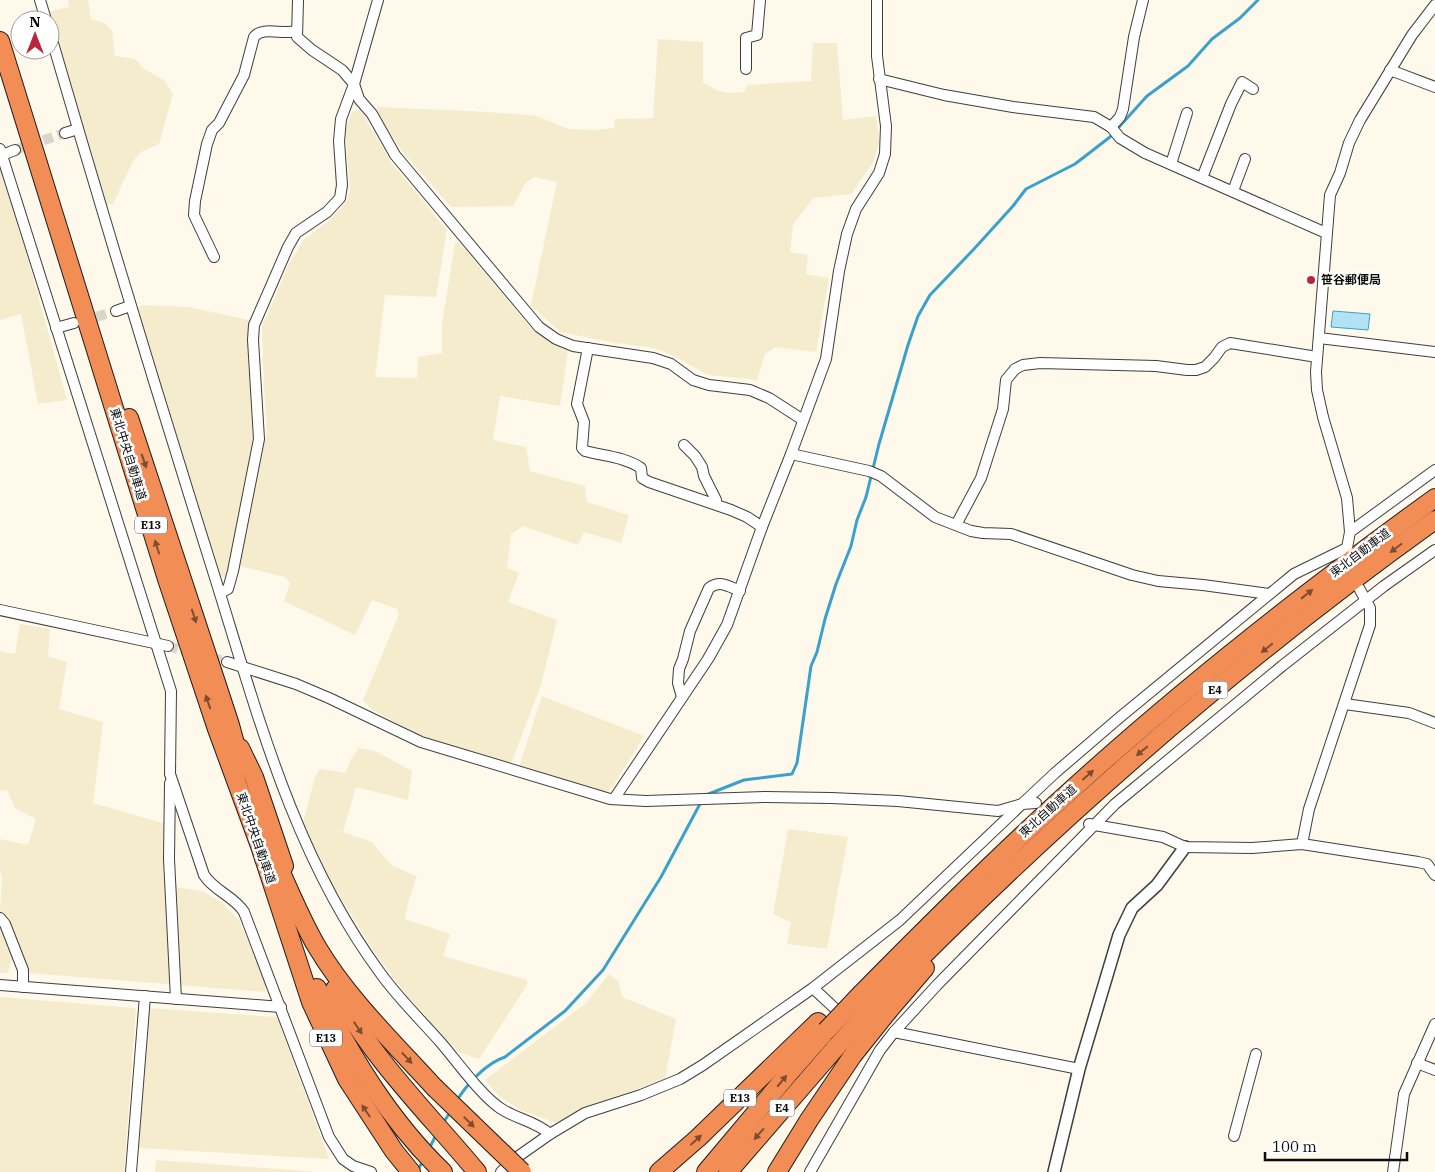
<svg xmlns="http://www.w3.org/2000/svg" width="1435" height="1172" font-family="'IBM Plex Serif','Noto Sans JP',serif">
<style>
.farmland{fill:#f4eccd}
.water{fill:#b1e3f5;stroke:#39a1cb}
.lines{fill:none;stroke-linecap:round;stroke-linejoin:round}
.stream{stroke:#39a1cb;stroke-width:3}
.minor-tunnel{stroke:#dbd5ca;stroke-width:10;stroke-dasharray:10 5;stroke-linecap:butt}
.minor-casing{stroke:#3f3f3f;stroke-width:12}
.tertiary-casing{stroke:#3f3f3f;stroke-width:14}
.motorway-casing{stroke:#1d1d1d;stroke-width:20}
.minor{stroke:#fff;stroke-width:10}
.tertiary{stroke:#fff;stroke-width:11}
.motorway{stroke:#f28d56;stroke-width:18}
.motorway-bridge-casing{stroke:#1d1d1d;stroke-width:20;stroke-linecap:butt}
.motorway-bridge{stroke:#f28d56;stroke-width:18}
.oneway{fill:#7f4c31}
.poi-dot{fill:#ba263d;stroke:#fff;stroke-width:2}
.labels{text-anchor:middle;stroke-width:5;stroke-linejoin:round;paint-order:stroke}
.shield{fill:#fff;stroke:#555;stroke-width:1}
.shield-label{font-size:11px;font-weight:bold;fill:#0c0c0c}
.poi-label{font-size:12px;font-weight:bold;fill:#0c0c0c;stroke:#fff;text-anchor:start}
.street-label{font-size:12px;fill:#0c0c0c;stroke:#fff}
</style>
<rect width="100%" height="100%" fill="#fff9ec"/>
<g class="farmland">
<polygon points="68,0 88,0 91,19 105,23 112,31 115,56 135,59 144,69 164,80 173,94 159,144 141,152 133,161 113,204 106,205 48,12 69,7"/>
<polygon points="658,39 703,42 703,82 718,91 732,93 744,92 748,85 811,81 813,43 837,43 843,120 876,116 879,143 874,161 851,194 813,198 793,225 790,252 808,255 806,274 829,278 816,352 776,347 765,354 757,380 708,375 672,355 654,348 615,343 560,332 531,305 557,182 534,177 525,184 513,206 451,207 402,151 379,118 377,107 491,112 536,116 569,129 596,130 614,128 615,119 653,118"/>
<polygon points="360,111 363,114 390,161 447,230 436,297 385,295 375,377 417,378 418,357 442,353 442,324 455,243 460,243 529,326 549,342 568,351 560,406 500,396 493,440 526,447 530,471 585,486 587,502 629,515 621,543 584,532 578,545 523,526 511,534 507,568 519,573 508,602 557,620 541,685 511,764 440,743 417,734 371,709 363,700 399,614 397,609 372,600 355,635 284,601 290,583 285,577 239,566 267,431 264,387 262,327 288,266 303,241 329,220 346,203 350,190 345,130 352,112"/>
<polygon points="0,169 27,256 67,400 38,404 21,314 0,320"/>
<polygon points="142,305 188,307 249,320 248,358 254,434 228,576 221,577 139,316 137,308"/>
<polygon points="20,624 50,629 48,656 67,662 59,709 103,722 93,803 166,824 168,886 202,891 220,901 240,922 266,985 265,992 29,973 9,924 0,912 2,878 0,871 0,839 28,845 36,819 15,808 7,790 0,791 0,651 15,654"/>
<polygon points="542,696 644,736 613,786 607,792 600,792 519,767"/>
<polygon points="359,748 375,751 412,771 408,800 356,787 343,832 372,842 391,865 417,876 408,903 405,919 450,934 443,956 527,980 527,985 479,1059 458,1052 404,992 375,953 331,882 303,822 315,777 320,769 345,773 351,759"/>
<polygon points="788,829 848,837 827,949 787,944 791,922 773,914"/>
<polygon points="0,923 16,959 11,961 8,973 0,973"/>
<polygon points="609,974 619,982 622,997 676,1019 665,1079 591,1105 560,1123 554,1122 520,1110 498,1095 485,1080 586,1003"/>
<polygon points="0,997 136,1008 124,1172 0,1172"/>
<polygon points="148,1008 277,1017 329,1159 139,1148"/>
<polygon points="156,1160 306,1171 315,1172 155,1172"/>
</g>
<polygon class="water" points="1333,311 1370,314 1368,330 1331,327"/>
<g class="lines">
<g class="stream">
<polyline points="706,795 744,780 792,774 797,763 811,666 817,652 825,619 836,584 851,546 857,520 866,497 879,444 908,345 918,316 930,295 974,249 1013,206 1026,189 1075,164 1110,137 1147,96 1188,66 1212,39 1240,18 1258,0"/>
<path d="M456,1102C466,1085 486,1063 505,1057L565,1011L603,970L661,877L701,802"/>
<polyline points="443,1123 451,1111"/>
<polyline points="429,1149 436,1135"/>
<polyline points="417,1171 424,1159"/>
</g>
<g class="minor-tunnel">
<polyline points="15,150 65,133"/>
<polyline points="82,321 116,311"/>
<polyline points="168,646 227,662"/>
</g>
<defs>
<g id="minor">
<polyline points="40,0 46,20"/>
<polyline points="298,0 297,37 312,50 342,70 354,84 359,99 372,114 395,155 539,327 556,339 573,346 653,358 671,364 693,380 709,385 750,390 769,398 803,420"/>
<path d="M50,33C102,212 156,390 212,568C256,708 292,854 381,974C399,999 422,1021 442,1044C458,1063 481,1095 500,1108C516,1119 535,1121 550,1134"/>
<polyline points="746,69 746,38 757,35 760,0"/>
<polyline points="1390,70 1435,87"/>
<polyline points="879,79 944,95 1013,107 1094,117 1111,127 1120,138 1145,153 1326,233"/>
<polyline points="1111,127 1120,117 1123,109 1134,37 1143,0"/>
<polyline points="65,133 78,129"/>
<path d="M0,149L171,691L170,774L204,875C214,891 234,896 244,912L329,1137L343,1159L353,1166L371,1172"/>
<polyline points="2,155 15,150"/>
<polyline points="1171,164 1187,113"/>
<polyline points="1202,178 1231,104 1242,82 1253,89"/>
<polyline points="1233,191 1245,159"/>
<path d="M214,257L194,215L195,201L207,144L212,130L219,123L244,75L254,37C262,26 283,35 296,31"/>
<polyline points="116,311 130,306"/>
<polyline points="56,328 74,323"/>
<polyline points="1319,338 1435,352"/>
<path d="M588,348L577,404L584,422L582,448L585,451C604,456 625,457 641,468L642,478L649,482L731,510L747,517L762,527"/>
<polyline points="684,445 695,456 702,467 704,476 716,500 716,504"/>
<polyline points="791,454 869,471 881,476 935,517 971,531 983,533 1011,534 1132,575 1158,581 1203,585 1269,594"/>
<polyline points="956,525 981,478 1003,409 1006,380 1015,369 1023,365 1040,363 1156,366 1187,370 1196,370 1205,367 1214,358 1222,347 1230,343 1317,357"/>
<polyline points="1350,532 1347,498 1323,417 1317,390 1316,372 1330,195 1340,173 1349,143 1360,120 1412,35 1435,5"/>
<polyline points="220,593 228,589 233,571 259,439 253,340 254,325 288,247 296,233 327,212 340,198 342,185 339,141 341,119 354,84 378,0"/>
<polyline points="0,610 168,646"/>
<polyline points="227,662 296,684 329,698 421,742 610,799 646,801 765,797 831,798 898,801 998,811 1022,804 1055,773 1119,718 1294,574 1347,548 1350,532 1435,470"/>
<path d="M682,697L678,683L679,669L683,659L690,631L709,588C720,580 728,586 740,591"/>
<polyline points="1345,704 1409,713 1435,723"/>
<polyline points="170,783 169,859 176,999"/>
<polyline points="614,799 708,659 727,625 762,527 791,454 826,359 839,271 847,234 856,209 879,173 885,154 886,126 877,56 877,0"/>
<polyline points="1089,824 1163,837 1185,847 1252,848 1302,844 1418,862 1427,864 1435,875"/>
<polyline points="1302,844 1309,809 1370,625 1370,608 1359,588"/>
<polyline points="0,918 5,924 23,970 23,987"/>
<polyline points="0,985 281,1007"/>
<polyline points="813,988 845,1018"/>
<polyline points="894,1032 1079,1069"/>
<polyline points="1417,1063 1435,1070"/>
<polyline points="1234,1136 1256,1054"/>
<polyline points="131,1172 145,996"/>
<polyline points="501,1172 513,1160 550,1134 585,1113 641,1095 680,1079 703,1065 813,988 900,920 1022,804 1036,803"/>
<polyline points="810,1172 880,1050 894,1032 937,985 1115,804 1282,666 1384,586 1435,550"/>
<polyline points="1393,1172 1404,1094 1435,1024"/>
</g>
<polyline id="tertiary" points="1054,1172 1079,1069 1119,935 1132,908 1157,885 1185,847"/>
<g id="motorway">
<polyline points="0,41 167,579 217,729 260,846 311,1002 347,1079 394,1151 411,1172"/>
<polyline points="129,418 230,725 240,762"/>
<polyline points="240,748 254,777 284,866"/>
<path d="M274,857C288,887 300,918 317,947C348,999 393,1042 434,1087"/>
<path d="M317,988C350,1055 389,1120 443,1172"/>
<path d="M335,989C371,1058 428,1113 477,1172"/>
<path d="M862,993C929,925 996,858 1067,794C1183,688 1308,590 1435,498"/>
<path d="M877,1002C1049,826 1235,663 1435,520"/>
<polyline points="889,1010 925,968"/>
<polyline points="659,1172 698,1138 818,1022"/>
<polyline points="706,1172 790,1072 826,1031"/>
<polyline points="728,1172 838,1045"/>
<polyline points="777,1172 809,1120 853,1055"/>
</g>
</defs>
<use href="#minor" class="minor-casing"/>
<use href="#tertiary" class="tertiary-casing"/>
<use href="#motorway" class="motorway-casing"/>
<use href="#minor" class="minor"/>
<use href="#tertiary" class="tertiary"/>
<use href="#motorway" class="motorway"/>
<defs>
<g id="motorway-bridge">
<polyline points="826,1031 862,993"/>
<polyline points="838,1045 877,1002"/>
<polyline points="853,1055 889,1010"/>
<polyline points="434,1087 522,1172"/>
</g>
</defs>
<use href="#motorway-bridge" class="motorway-bridge-casing"/>
<use href="#motorway-bridge" class="motorway-bridge"/>
</g>
<defs><path id="oneway-solid" d="M-6-.8H1V-3.2L6.5 0L1 3.2V.8H-6Z" transform="scale(1.25)"/></defs>
<g class="oneway">
<use href="#oneway-solid" transform="translate(144 461) rotate(71)"/>
<use href="#oneway-solid" transform="translate(157 547) rotate(-107)"/>
<use href="#oneway-solid" transform="translate(1396 548) rotate(143)"/>
<use href="#oneway-solid" transform="translate(1307 594) rotate(-38)"/>
<use href="#oneway-solid" transform="translate(194 616) rotate(72)"/>
<use href="#oneway-solid" transform="translate(1267 648) rotate(141)"/>
<use href="#oneway-solid" transform="translate(208 702) rotate(-109)"/>
<use href="#oneway-solid" transform="translate(1142 751) rotate(140)"/>
<use href="#oneway-solid" transform="translate(1088 775) rotate(-41)"/>
<use href="#oneway-solid" transform="translate(358 1028) rotate(56)"/>
<use href="#oneway-solid" transform="translate(407 1058) rotate(47)"/>
<use href="#oneway-solid" transform="translate(782 1081) rotate(-50)"/>
<use href="#oneway-solid" transform="translate(366 1111) rotate(-124)"/>
<use href="#oneway-solid" transform="translate(469 1122) rotate(45)"/>
<use href="#oneway-solid" transform="translate(759 1134) rotate(131)"/>
<use href="#oneway-solid" transform="translate(696 1140) rotate(-42)"/>
</g>
<circle class="poi-dot" cx="1311" cy="280" r="5"/>
<g class="labels">
<g class="shield">
<rect x="135" y="516.5" width="32" height="17" rx="4"/>
<rect x="1202.5" y="681.5" width="25" height="17" rx="4"/>
<rect x="310" y="1029.5" width="32" height="17" rx="4"/>
<rect x="724" y="1089.5" width="32" height="17" rx="4"/>
<rect x="769.5" y="1099.5" width="25" height="17" rx="4"/>
</g>
<g class="shield-label">
<text x="151" y="529">E13</text>
<text x="1215" y="694">E4</text>
<text x="326" y="1042">E13</text>
<text x="740" y="1102">E13</text>
<text x="782" y="1112">E4</text>
</g>
<g class="poi-label">
<text x="1321" y="284">笹谷郵便局</text>
</g>
<g class="street-label">
<text transform="translate(128 454) rotate(73)" y="4">東北中央自動車道</text>
<text transform="translate(1360 553) rotate(-37)" y="4">東北自動車道</text>
<text transform="translate(1048 811) rotate(-42)" y="4">東北自動車道</text>
<text transform="translate(256 838) rotate(71)" y="4">東北中央自動車道</text>
</g>
</g>
<g transform="translate(35 35)"><circle r="24" fill="#ffffff" stroke="#9e9e9e"/>
<path d="M0-4L9 19L0 12L-9 19Z" fill="#ba263d"/>
<text y="-8" font-size="14" font-weight="bold" text-anchor="middle" fill="#0c0c0c">N</text>
</g>
<path d="M1265 1152v8h142v-8" fill="none" stroke="#0c0c0c" stroke-width="2.5"/>
<text x="1272" y="1152" font-size="15" fill="#0c0c0c" stroke="#ffffff" stroke-width="4" paint-order="stroke">100 m</text>
</svg>
